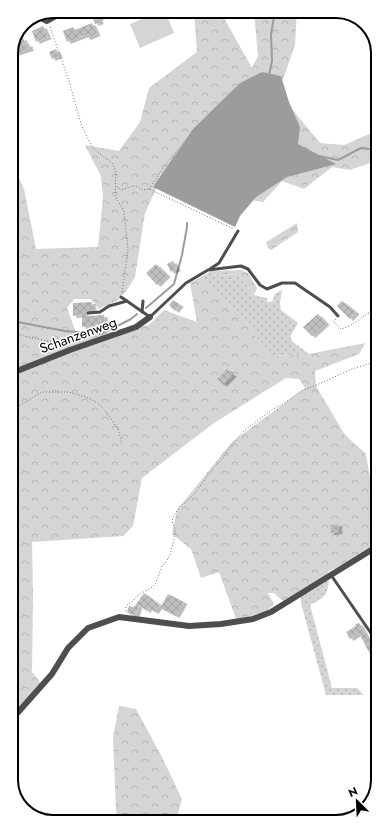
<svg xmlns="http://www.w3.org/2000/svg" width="389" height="833" font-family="Jost,sans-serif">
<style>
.grass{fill:url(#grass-dots)}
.forest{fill:url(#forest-crowns)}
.pitch{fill:#d5d5d5}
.water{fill:#9c9c9c}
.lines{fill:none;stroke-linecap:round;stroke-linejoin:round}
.stream{stroke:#9c9c9c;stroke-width:2}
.building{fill:url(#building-cross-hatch);filter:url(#shadow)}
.path{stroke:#707070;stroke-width:1;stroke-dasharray:1 2;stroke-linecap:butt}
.service{stroke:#4e4e4e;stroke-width:3}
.minor{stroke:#4e4e4e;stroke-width:6}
.labels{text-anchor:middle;stroke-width:3;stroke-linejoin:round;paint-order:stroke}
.street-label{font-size:14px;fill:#000;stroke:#fff}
.rim{fill:none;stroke:#000;stroke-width:2}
</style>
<defs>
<pattern id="grass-dots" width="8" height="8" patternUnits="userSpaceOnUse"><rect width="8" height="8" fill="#d5d5d5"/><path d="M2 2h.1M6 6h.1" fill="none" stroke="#b5b5b5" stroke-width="1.8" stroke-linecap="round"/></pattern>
<pattern id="forest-crowns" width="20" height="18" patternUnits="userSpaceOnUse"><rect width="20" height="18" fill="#d5d5d5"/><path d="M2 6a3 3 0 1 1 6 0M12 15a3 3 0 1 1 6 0" fill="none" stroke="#b5b5b5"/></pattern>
<pattern id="building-cross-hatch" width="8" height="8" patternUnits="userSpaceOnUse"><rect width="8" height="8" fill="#bebebe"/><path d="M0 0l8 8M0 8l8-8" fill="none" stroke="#a2a2a2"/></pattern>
<filter id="shadow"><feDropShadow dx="3.5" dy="2" stdDeviation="0" flood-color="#0004"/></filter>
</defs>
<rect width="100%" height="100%" fill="#fff"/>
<g class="grass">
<polygon points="213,270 215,271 212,274 239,275 254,295 267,298 267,302 272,302 275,294 282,290 280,303 281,310 298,323 290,337 293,342 309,354 269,356 244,319 201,277"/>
<path d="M329,580C327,597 325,597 310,605L332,688H357L364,695H326L301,603V597Z"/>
</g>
<g class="forest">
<path d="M194,11H220L252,68L258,56L254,11H297L295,45L282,82L287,103L320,143L344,145L376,131V161L350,170L332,167L304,189L282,181L263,202L251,200L204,118L162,176L145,213L135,277L127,290L118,300L99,309L91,299H74L67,308L77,335L101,334L149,325L164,310L197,322L190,283L201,277L244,319L269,356L309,354L365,343L359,354L315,371L316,386L345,435L366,454L377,520V544L338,567L329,571L327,574L283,601L274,593H268L274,604C266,615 248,616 236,619L219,572L201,578L191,549L172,534L177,510L232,442L305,388L299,379L286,378L214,423L142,478L133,526L123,536L32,542L33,595L32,672L43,686L13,718L11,159L24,189L36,249L98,247L103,197L101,176L85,145L119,151L140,122L149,88L197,52Z"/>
<polygon points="297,223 298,232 271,250 268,248 266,242"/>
<polygon points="240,270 248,273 257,288 254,295 239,275 220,274 211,274 215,271"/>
<polygon points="119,706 136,709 162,757 182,799 176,821 119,821 116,811 113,737"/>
</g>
<polygon class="pitch" points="161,11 165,11 174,33 140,48 130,24"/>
<polygon class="water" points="262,72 281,76 289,102 300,127 298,144 336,164 287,177 256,197 240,216 235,227 153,187 193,129 240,83"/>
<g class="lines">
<g class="stream">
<polyline points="269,75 272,61 271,34 275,11"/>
<polyline points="319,156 338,160 361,148 376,150"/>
<polyline points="146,308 174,284 182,255 187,227 187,223"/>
<polyline points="12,321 65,331 101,334 131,319 137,314"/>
</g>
</g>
<g class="building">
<polygon points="104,11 117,11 99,18 100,22 95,24 92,16"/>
<polygon points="92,23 97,34 87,38 85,35 67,42 63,31 73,27 75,30"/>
<polygon points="43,26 48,37 36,42 32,31"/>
<polygon points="23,38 26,45 29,44 30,49 14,54 12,48 16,40"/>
<polygon points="56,49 59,56 52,59 49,52"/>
<polygon points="173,261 177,269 171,272 167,264"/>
<polygon points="156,264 167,275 157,285 146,273"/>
<polygon points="173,300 180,305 175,311 169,305"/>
<polygon points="342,301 356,312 350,319 337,306"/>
<polygon points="92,302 93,310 87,310 85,312 85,314 88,316 104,315 105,325 82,327 82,315 73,316 73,303"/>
<polygon points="318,314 326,323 312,336 303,327"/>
<polygon points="227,369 233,375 223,385 217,379"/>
<polygon points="338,524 339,532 331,533 330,525"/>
<polygon points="144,593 160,605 155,612 149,608 147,611 139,605 136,615 127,613 129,606 134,607"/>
<polygon points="168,594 184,602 176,616 160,608"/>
<polygon points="359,623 366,635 367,635 375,651 370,654 359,633 350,639 346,632 356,626 355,624"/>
</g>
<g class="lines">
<g class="path">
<polyline points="50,27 69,81 82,127 93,148 113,164 116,173 115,196 124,211 128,250 122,292"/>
<polyline points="117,187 121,190 133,186 138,187 142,190 149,189 234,229"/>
<polyline points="149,189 166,164 179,148"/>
<path d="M336,319L334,322L341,329C354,326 364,314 376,309"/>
<polyline points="12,332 24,336 66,345"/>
<polyline points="12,410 42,392 69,392 86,397 98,403 106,412 118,429 122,444"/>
<polyline points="126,611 126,607 128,604 133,601 138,595 151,588 156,583 162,566 166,562 170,555 174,540 175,532 175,529 172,521 173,517 180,506 186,502 195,493 214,467 224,457 228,450 244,431 273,409 283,404 301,391 319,384 352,369 374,362 377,360"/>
</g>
<g class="service">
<polyline points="210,269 219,263 238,231"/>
<polyline points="121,297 150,317 186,283 208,270 241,266 248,269 260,285 267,289 282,283 295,283 330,307 338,316"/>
<polyline points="142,312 143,301"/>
<polyline points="88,313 100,312 109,306 127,301"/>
<polyline points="331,575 377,642"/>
</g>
<g class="minor">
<polyline points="39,17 47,21 65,11"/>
<polyline points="20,30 40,18"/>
<polyline points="12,373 70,350 136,327 150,317"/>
<polyline points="13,718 52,674 68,648 88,628 119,617 189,626 221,624 253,619 271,612 373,549 377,548"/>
</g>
</g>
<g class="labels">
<g class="street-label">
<text transform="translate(78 335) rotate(-20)" y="5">Schanzenweg</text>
</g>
</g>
<path d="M0 0H389V833H0ZM53 18H336A35 35 0 0 1 371 53V780A35 35 0 0 1 336 815H53A35 35 0 0 1 18 780V53A35 35 0 0 1 53 18Z" fill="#fff" fill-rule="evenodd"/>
<path class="rim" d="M53 18H336A35 35 0 0 1 371 53V780A35 35 0 0 1 336 815H53A35 35 0 0 1 18 780V53A35 35 0 0 1 53 18Z"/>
<g transform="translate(357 801) rotate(336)" stroke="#ffffff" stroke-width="3" paint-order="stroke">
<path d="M0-3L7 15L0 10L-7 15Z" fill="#000000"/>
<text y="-6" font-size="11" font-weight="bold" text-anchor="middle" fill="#000000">N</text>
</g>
</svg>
